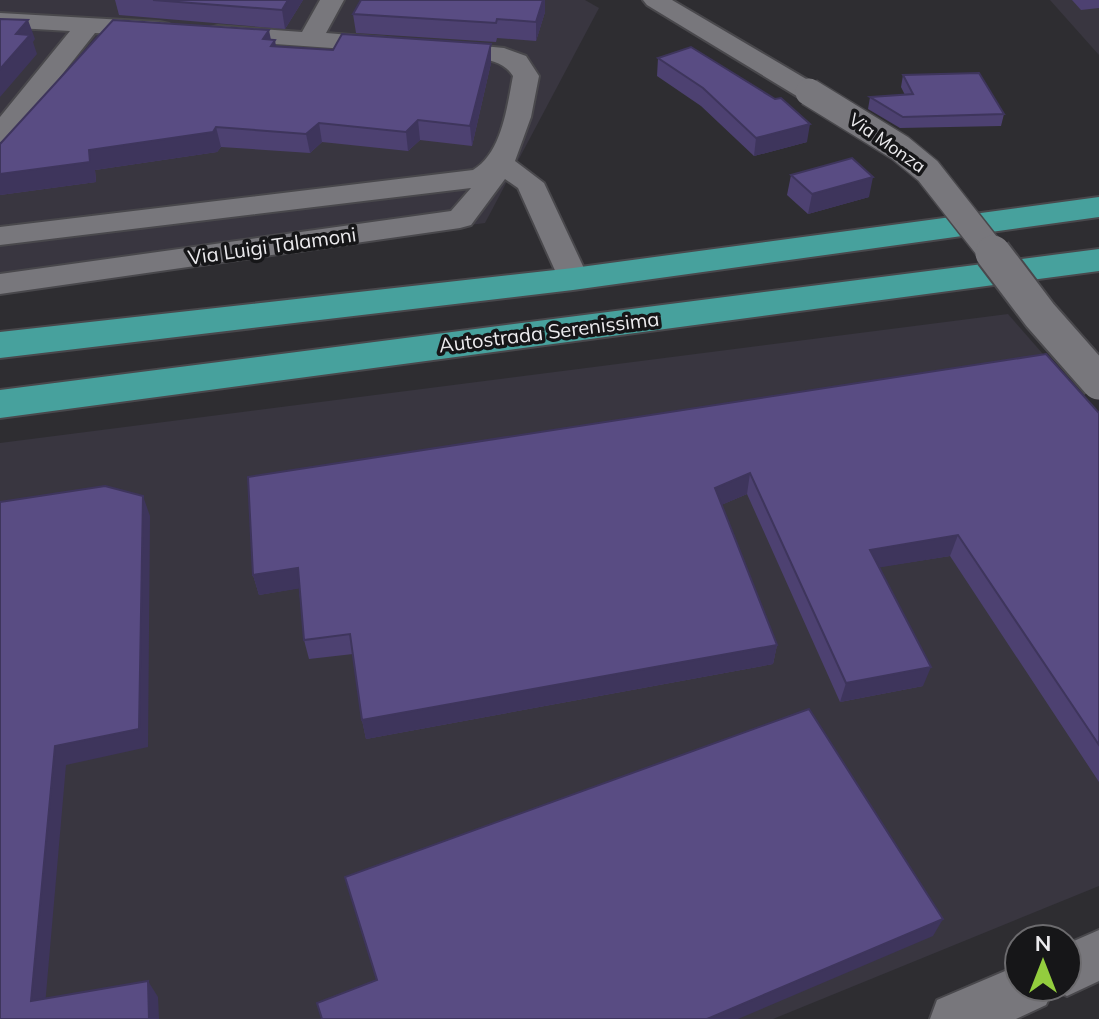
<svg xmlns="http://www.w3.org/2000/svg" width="1099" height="1019" font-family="Mulish,sans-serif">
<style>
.built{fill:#393640}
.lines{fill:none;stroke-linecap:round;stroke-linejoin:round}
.minor-casing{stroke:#49484c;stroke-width:4}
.highway-casing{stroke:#49484c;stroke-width:4}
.minor{fill:#78777c;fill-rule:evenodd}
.highway{fill:#47a19d;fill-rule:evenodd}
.minor-bridge-far1-casing{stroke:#49484c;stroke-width:30;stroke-linecap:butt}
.minor-bridge-casing{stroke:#49484c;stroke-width:39;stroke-linecap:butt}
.minor-bridge-far1{stroke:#78777c;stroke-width:27}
.minor-bridge{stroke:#78777c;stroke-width:35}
.wall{fill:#4d4171}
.shaded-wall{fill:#3e355c}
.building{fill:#594c83;stroke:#3e355c;stroke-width:2}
.labels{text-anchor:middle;stroke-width:7;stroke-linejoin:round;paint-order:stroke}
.far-street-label{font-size:18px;fill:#ecebee;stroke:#161618}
.street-label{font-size:20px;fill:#ecebee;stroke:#161618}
</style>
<rect width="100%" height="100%" fill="#2e2d31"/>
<g class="built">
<polygon points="0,0 585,0 599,8 485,223 0,289"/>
<polygon points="1050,0 1099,0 1099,55"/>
<polygon points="1008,314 1099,418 1099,886 773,1019 0,1019 0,443"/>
</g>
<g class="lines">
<defs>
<g id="minor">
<polygon points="320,0 344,0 326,33 388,38 397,40 400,45 397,50 388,52 218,40 209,38 206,33 209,28 218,26 302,32"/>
<polygon points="643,0 672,0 818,86 822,92 818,98 800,98 647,5"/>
<polygon points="0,13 160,22 169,24 172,29 169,34 160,36 95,33 10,140 0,142 0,117 70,31 0,27"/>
<path d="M441,42L504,48L526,56L539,76L531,117L515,161L544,183L589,279L584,286L573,289L562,286L518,188L505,179L471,225L460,228L0,294V274L451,211L471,188L0,245V227L473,170C502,153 507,107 513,76C498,51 458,61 432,54L429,49L432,44Z"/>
<polygon points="1099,930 1099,981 1067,996 1053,990 1046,1005 1016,1019 930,1019 937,1000 1019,965 1019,987 1067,987 1067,944"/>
</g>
<g id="highway">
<polygon points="1099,197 1099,217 573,290 0,358 0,332 573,268"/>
<polygon points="1099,249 1099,271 0,418 0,390"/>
</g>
</defs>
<use href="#minor" class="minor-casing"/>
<use href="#highway" class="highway-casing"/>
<use href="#minor" class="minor"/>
<use href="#highway" class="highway"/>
<defs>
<polyline id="minor-bridge-far1" points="809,92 900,148 928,171 994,255"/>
<polyline id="minor-bridge" points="993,253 1040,315 1099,382"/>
</defs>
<use href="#minor-bridge-far1" class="minor-bridge-far1-casing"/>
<use href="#minor-bridge" class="minor-bridge-casing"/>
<use href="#minor-bridge-far1" class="minor-bridge-far1"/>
<use href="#minor-bridge" class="minor-bridge"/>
</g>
<g class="wall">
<polygon points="115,0 303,0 285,29 119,15"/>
<polygon points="1072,0 1099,0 1099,8 1081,10"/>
<polygon points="545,12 536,41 497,38 496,42 356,33 353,14"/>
<polygon points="271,40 276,46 491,63 472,146 420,140 408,151 322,142 310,153 221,147 217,152 95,170 96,182 0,195 0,144"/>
<polygon points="658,58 807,142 754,156 701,106 657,76"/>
<polygon points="903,75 1004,114 1001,126 900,128 868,109 870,97 905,95 901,87"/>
<polygon points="791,175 869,197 808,214 787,195"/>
<polygon points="1099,413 1099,782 950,556 879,567 923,686 840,702 747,494 721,505 777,645 773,664 366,739 362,720 353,654 309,659 304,640 299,588 259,595 253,575 248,477"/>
</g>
<g class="shaded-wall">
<polygon points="288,0 303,0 285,29 282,10"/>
<polygon points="543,0 545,0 545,12 536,41 536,22"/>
<polygon points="28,20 35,39 33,42 37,54 0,97 0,69 16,34"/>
<polygon points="269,30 272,45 275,40 278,59 263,39"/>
<polygon points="491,44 491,63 472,146 470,126"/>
<polygon points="418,120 420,140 408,151 406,132"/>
<polygon points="319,123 322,142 310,153 306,134"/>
<polygon points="810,124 807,142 754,156 756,138"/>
<polygon points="216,127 221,147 217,152 95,170 96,182 0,195 0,174 89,150"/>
<polygon points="873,177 869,197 808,214 812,194"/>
<polygon points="750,473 747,494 712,509 715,488"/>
<polygon points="143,496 150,516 148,747 66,765 44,1017 31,1001 55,746"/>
<polygon points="958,535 950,556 864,570 870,550"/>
<polygon points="298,568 302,588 259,595 253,575"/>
<polygon points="777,645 773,664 366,739 362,720"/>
<polygon points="931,667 923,686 840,702 846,683"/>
<polygon points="943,919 933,936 738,1019 707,1019"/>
<polygon points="148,981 158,997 159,1019 149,1019"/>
</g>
<g class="building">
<polygon points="153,0 288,0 282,10"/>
<polygon points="361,0 543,0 536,22 497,19 496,23 353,14"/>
<polygon points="0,19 28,20 16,34 30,35 0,69"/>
<polygon points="113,20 269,30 263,39 275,40 271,46 333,50 342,34 491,44 470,126 418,120 406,132 319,123 306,134 216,127 213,132 89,150 90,162 0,174 0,144"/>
<polygon points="691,47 775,99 781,98 810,124 756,138 703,88 658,58"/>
<polygon points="979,73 1004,114 903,117 870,97 913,94 903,75"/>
<polygon points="852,158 873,177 812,194 791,175"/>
<polygon points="1046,354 1099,413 1099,745 958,535 870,550 931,667 846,683 750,473 715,488 777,645 362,720 350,634 304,640 298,568 253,575 248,477"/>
<polygon points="105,486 143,496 139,729 55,746 31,1001 148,981 149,1019 0,1019 0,502"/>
<polygon points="809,709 943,919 707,1019 322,1019 317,1003 377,980 345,877"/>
</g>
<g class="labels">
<g class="far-street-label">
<text transform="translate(887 143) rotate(35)" y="6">Via Monza</text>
</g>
<g class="street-label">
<text transform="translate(272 246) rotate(-8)" y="7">Via Luigi Talamoni</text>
<text transform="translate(549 332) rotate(-7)" y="7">Autostrada Serenissima</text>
</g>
</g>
<g transform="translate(1043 963)"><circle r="38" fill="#161618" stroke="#6c6b6e" stroke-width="2"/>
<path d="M0-6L14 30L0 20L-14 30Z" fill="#93cd3e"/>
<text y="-12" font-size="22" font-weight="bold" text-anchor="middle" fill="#ecebee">N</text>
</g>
</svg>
